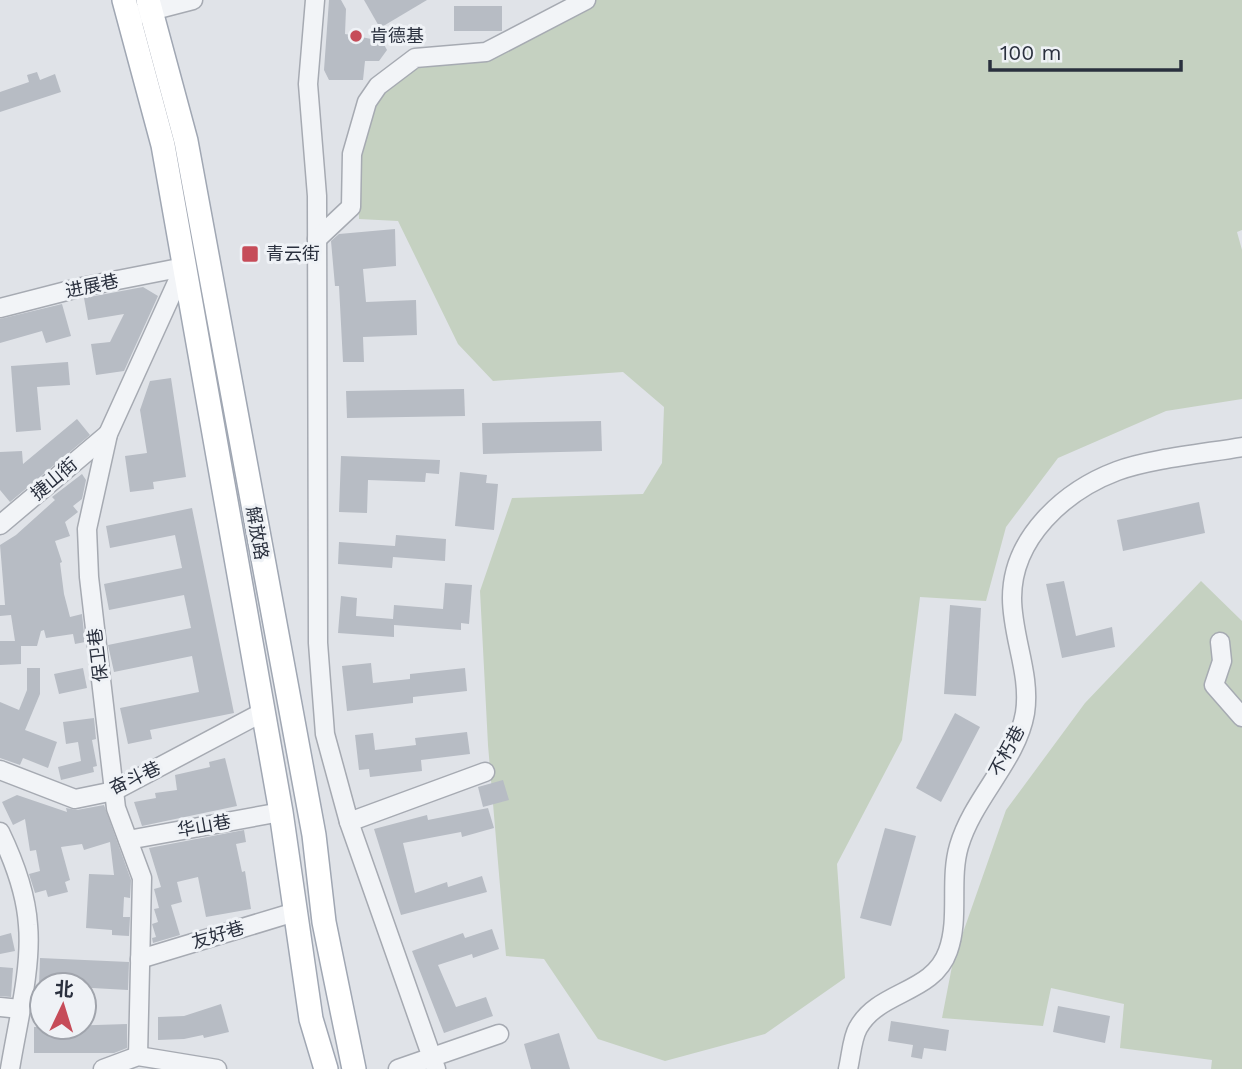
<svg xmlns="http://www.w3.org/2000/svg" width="1242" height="1069" font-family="'Work Sans','Noto Sans SC',sans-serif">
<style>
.green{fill:#c5d1c1}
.building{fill:#b7bcc4}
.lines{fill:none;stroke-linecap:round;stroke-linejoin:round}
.minor-casing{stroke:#a6aab2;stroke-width:21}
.major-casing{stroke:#a0a7b3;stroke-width:26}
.minor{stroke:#f2f4f7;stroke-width:18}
.major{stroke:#fff;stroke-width:23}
.poi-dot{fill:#c64c59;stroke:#eff2f6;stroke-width:2.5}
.labels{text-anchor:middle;stroke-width:6;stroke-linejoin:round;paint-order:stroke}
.poi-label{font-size:18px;fill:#2a303e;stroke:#eff2f6;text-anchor:start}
.street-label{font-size:18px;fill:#2a303e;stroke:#eff2f6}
</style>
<rect width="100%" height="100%" fill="#e0e3e8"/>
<g class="green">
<polygon points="595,0 1242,0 1242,230 1237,232 1242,250 1242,399 1166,411 1058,458 1006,527 986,601 920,597 902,740 837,864 845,978 765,1034 665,1061 598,1039 544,959 506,956 488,745 480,591 512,498 643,494 662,463 664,407 623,372 493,381 458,344 398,221 359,219 358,165 373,96 424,64 479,61"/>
<polygon points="1201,581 1242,621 1242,1069 1211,1069 1212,1060 1120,1048 1124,1004 1051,988 1043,1026 942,1018 953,961 1006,810 1085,703"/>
</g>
<g class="building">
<polygon points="329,0 341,0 346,9 345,34 382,41 387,50 379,61 365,61 363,80 329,80 324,70"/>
<polygon points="364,0 427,0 380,28"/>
<rect x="454" y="6" width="48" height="25"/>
<polygon points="37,72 40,80 55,74 61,92 0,112 0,92 29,82 27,75"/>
<polygon points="395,229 396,266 363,269 366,302 416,300 417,335 363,337 364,362 343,362 339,286 335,286 331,241 339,234"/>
<polygon points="143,287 158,296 124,371 96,375 91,344 110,342 124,314 88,320 84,298"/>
<polygon points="62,304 71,336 46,343 42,331 0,343 0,319"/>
<polygon points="68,362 70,385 37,387 41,430 16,432 11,366"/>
<polygon points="171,378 186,477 153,482 154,489 130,492 125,456 147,453 140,410 150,381"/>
<polygon points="464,389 465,416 347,418 346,391"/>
<polygon points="77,419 90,435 10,502 0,490 0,452 22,451 23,464"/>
<polygon points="601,421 602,451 483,454 482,423"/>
<polygon points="341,456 440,460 439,474 426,473 425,482 368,480 367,513 339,512"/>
<polygon points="460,472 487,475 486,483 498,484 494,530 455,526"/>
<polygon points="82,474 86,480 82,499 73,506 78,512 65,522 70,536 55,541 62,562 60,563 64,594 70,617 82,614 85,642 75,644 73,634 46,638 44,630 41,631 37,646 21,646 21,664 0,665 0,641 15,641 11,615 0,616 0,605 5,605 0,545 16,535 55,500 52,497"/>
<polygon points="1199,502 1205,533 1123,551 1117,520"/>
<polygon points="192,508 234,713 150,730 152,739 128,744 120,708 199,692 192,656 114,672 108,645 191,628 184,595 109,610 104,584 182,568 175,535 110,548 106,526"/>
<polygon points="396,535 446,539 445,561 393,557 392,568 338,564 339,542 395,546"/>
<polygon points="1064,581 1076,636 1112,627 1115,647 1062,658 1046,584"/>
<polygon points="445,583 472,585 469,624 461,623 461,630 394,625 394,637 338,633 341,596 357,598 356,616 393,619 394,605 443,609"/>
<polygon points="950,605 981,608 976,696 944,694"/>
<polygon points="371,663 373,683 410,679 410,674 465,668 467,691 413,697 413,703 347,711 342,666"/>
<polygon points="27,668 40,668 40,694 25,730 57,742 48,768 23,758 20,765 0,758 0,702 19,710 27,690"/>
<polygon points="83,668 87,688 59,694 54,674"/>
<polygon points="955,713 980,727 941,802 916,788"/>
<polygon points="94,718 96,739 92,740 97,766 93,767 94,772 61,780 58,767 81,761 78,742 66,744 63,722"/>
<polygon points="467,732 470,754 421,760 422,771 370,777 369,769 359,770 355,735 373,733 375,750 416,745 415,738"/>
<polygon points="225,758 237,806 142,826 134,802 156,798 155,793 177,790 175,775 210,767 209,762"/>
<polygon points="503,780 509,800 483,807 478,787"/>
<polygon points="17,795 67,812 66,808 77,810 104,805 131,880 130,898 124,897 123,917 130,917 129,936 112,935 112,930 86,928 89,874 114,875 110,842 84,850 82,844 61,847 70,880 65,882 68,892 48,897 46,890 35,893 29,874 40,871 36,850 30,851 25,819 13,825 2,802"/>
<polygon points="488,808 494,828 462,837 461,832 403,843 415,893 447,882 448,887 482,876 487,892 401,915 374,829 427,815 428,820"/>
<polygon points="885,828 916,836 891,926 860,918"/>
<polygon points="244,830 246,842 236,844 242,872 245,871 251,909 206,917 198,877 177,882 182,902 171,905 180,935 153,943 152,938 156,937 152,924 158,922 154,909 159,908 154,889 161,887 149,848"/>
<polygon points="492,929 499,949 473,958 472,954 438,965 456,1007 486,997 493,1016 444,1033 412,951 463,933 465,938"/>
<polygon points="11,933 15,951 0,954 0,936"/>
<polygon points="40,958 129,962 128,990 39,985"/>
<polygon points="0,967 13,968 11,997 0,996"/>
<polygon points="221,1004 229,1032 204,1038 203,1035 184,1039 158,1040 158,1017 184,1016"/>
<polygon points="1058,1006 1110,1016 1105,1043 1053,1032"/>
<polygon points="891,1021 949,1030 946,1051 924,1048 922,1059 911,1057 913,1045 888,1041"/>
<polygon points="127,1024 127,1048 114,1053 34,1053 34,1027"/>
<polygon points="559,1033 570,1069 531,1069 524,1044"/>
</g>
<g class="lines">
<defs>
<g id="minor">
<polyline points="315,0 308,84 317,196 318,643 325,734 349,822 436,1069"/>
<polyline points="139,14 193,0"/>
<polyline points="317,239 351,207 352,154 367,102 378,86 415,58 486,52 586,0"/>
<polyline points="0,308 82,287 184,267"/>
<polyline points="0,525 108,434"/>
<polyline points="1220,642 1222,661 1214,685 1242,717"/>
<polyline points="0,770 75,799 114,791 263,712"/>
<polyline points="349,822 485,772"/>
<path d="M0,832C13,859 26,894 28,925C32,968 17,1025 10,1069"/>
<polyline points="128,840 281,812"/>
<polyline points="140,959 295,912"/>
<polyline points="0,1007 20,1009"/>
<polyline points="138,1056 142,878 116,808 89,577 87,529 108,434 184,267"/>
<polyline points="103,1069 138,1056 217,1069"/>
<polyline points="398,1069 499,1034"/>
<path d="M848,1069C851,1057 852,1038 858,1028C879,990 933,994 948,951C960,918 949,880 959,846C973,798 1017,760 1025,713C1031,674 1012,637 1012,598C1012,538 1064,491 1117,471C1148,459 1207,453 1242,447"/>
</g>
<g id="major">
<polyline points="124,0 163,145 281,812 311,1019 326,1069"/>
<polyline points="148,0 186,141 314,835 324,922 354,1069"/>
</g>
</defs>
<use href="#minor" class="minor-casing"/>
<use href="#major" class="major-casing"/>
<use href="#minor" class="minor"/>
<use href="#major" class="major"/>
</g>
<g class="poi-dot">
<circle cx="356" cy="36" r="7"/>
<rect x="241" y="245" width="18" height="18" rx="3.5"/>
</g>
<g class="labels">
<g class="poi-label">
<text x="370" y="42">肯德基</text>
<text x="266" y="260">青云街</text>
</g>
<g class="street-label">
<text transform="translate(92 286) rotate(-12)" y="6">进展巷</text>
<text transform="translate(54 479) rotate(-40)" y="6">捷山街</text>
<text transform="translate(257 533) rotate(80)" y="6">解放路</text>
<text transform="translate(98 655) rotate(-97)" y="6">保卫巷</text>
<text transform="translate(1007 751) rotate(-62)" y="6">不朽巷</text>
<text transform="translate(135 778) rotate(-25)" y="6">奋斗巷</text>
<text transform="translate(204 826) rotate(-10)" y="6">华山巷</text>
<text transform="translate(218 935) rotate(-17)" y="6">友好巷</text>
</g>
</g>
<g transform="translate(63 1006) rotate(4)"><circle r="33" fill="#eff2f6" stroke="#a0a4ac" stroke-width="2"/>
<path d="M0-5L12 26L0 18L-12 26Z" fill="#c64c59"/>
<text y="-10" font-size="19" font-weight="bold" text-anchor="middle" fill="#2a303e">北</text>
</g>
<path d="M990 60v10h191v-10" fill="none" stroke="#2a303e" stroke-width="3.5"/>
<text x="1000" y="60" font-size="21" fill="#2a303e" stroke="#eff2f6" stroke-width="5" paint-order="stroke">100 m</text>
</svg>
